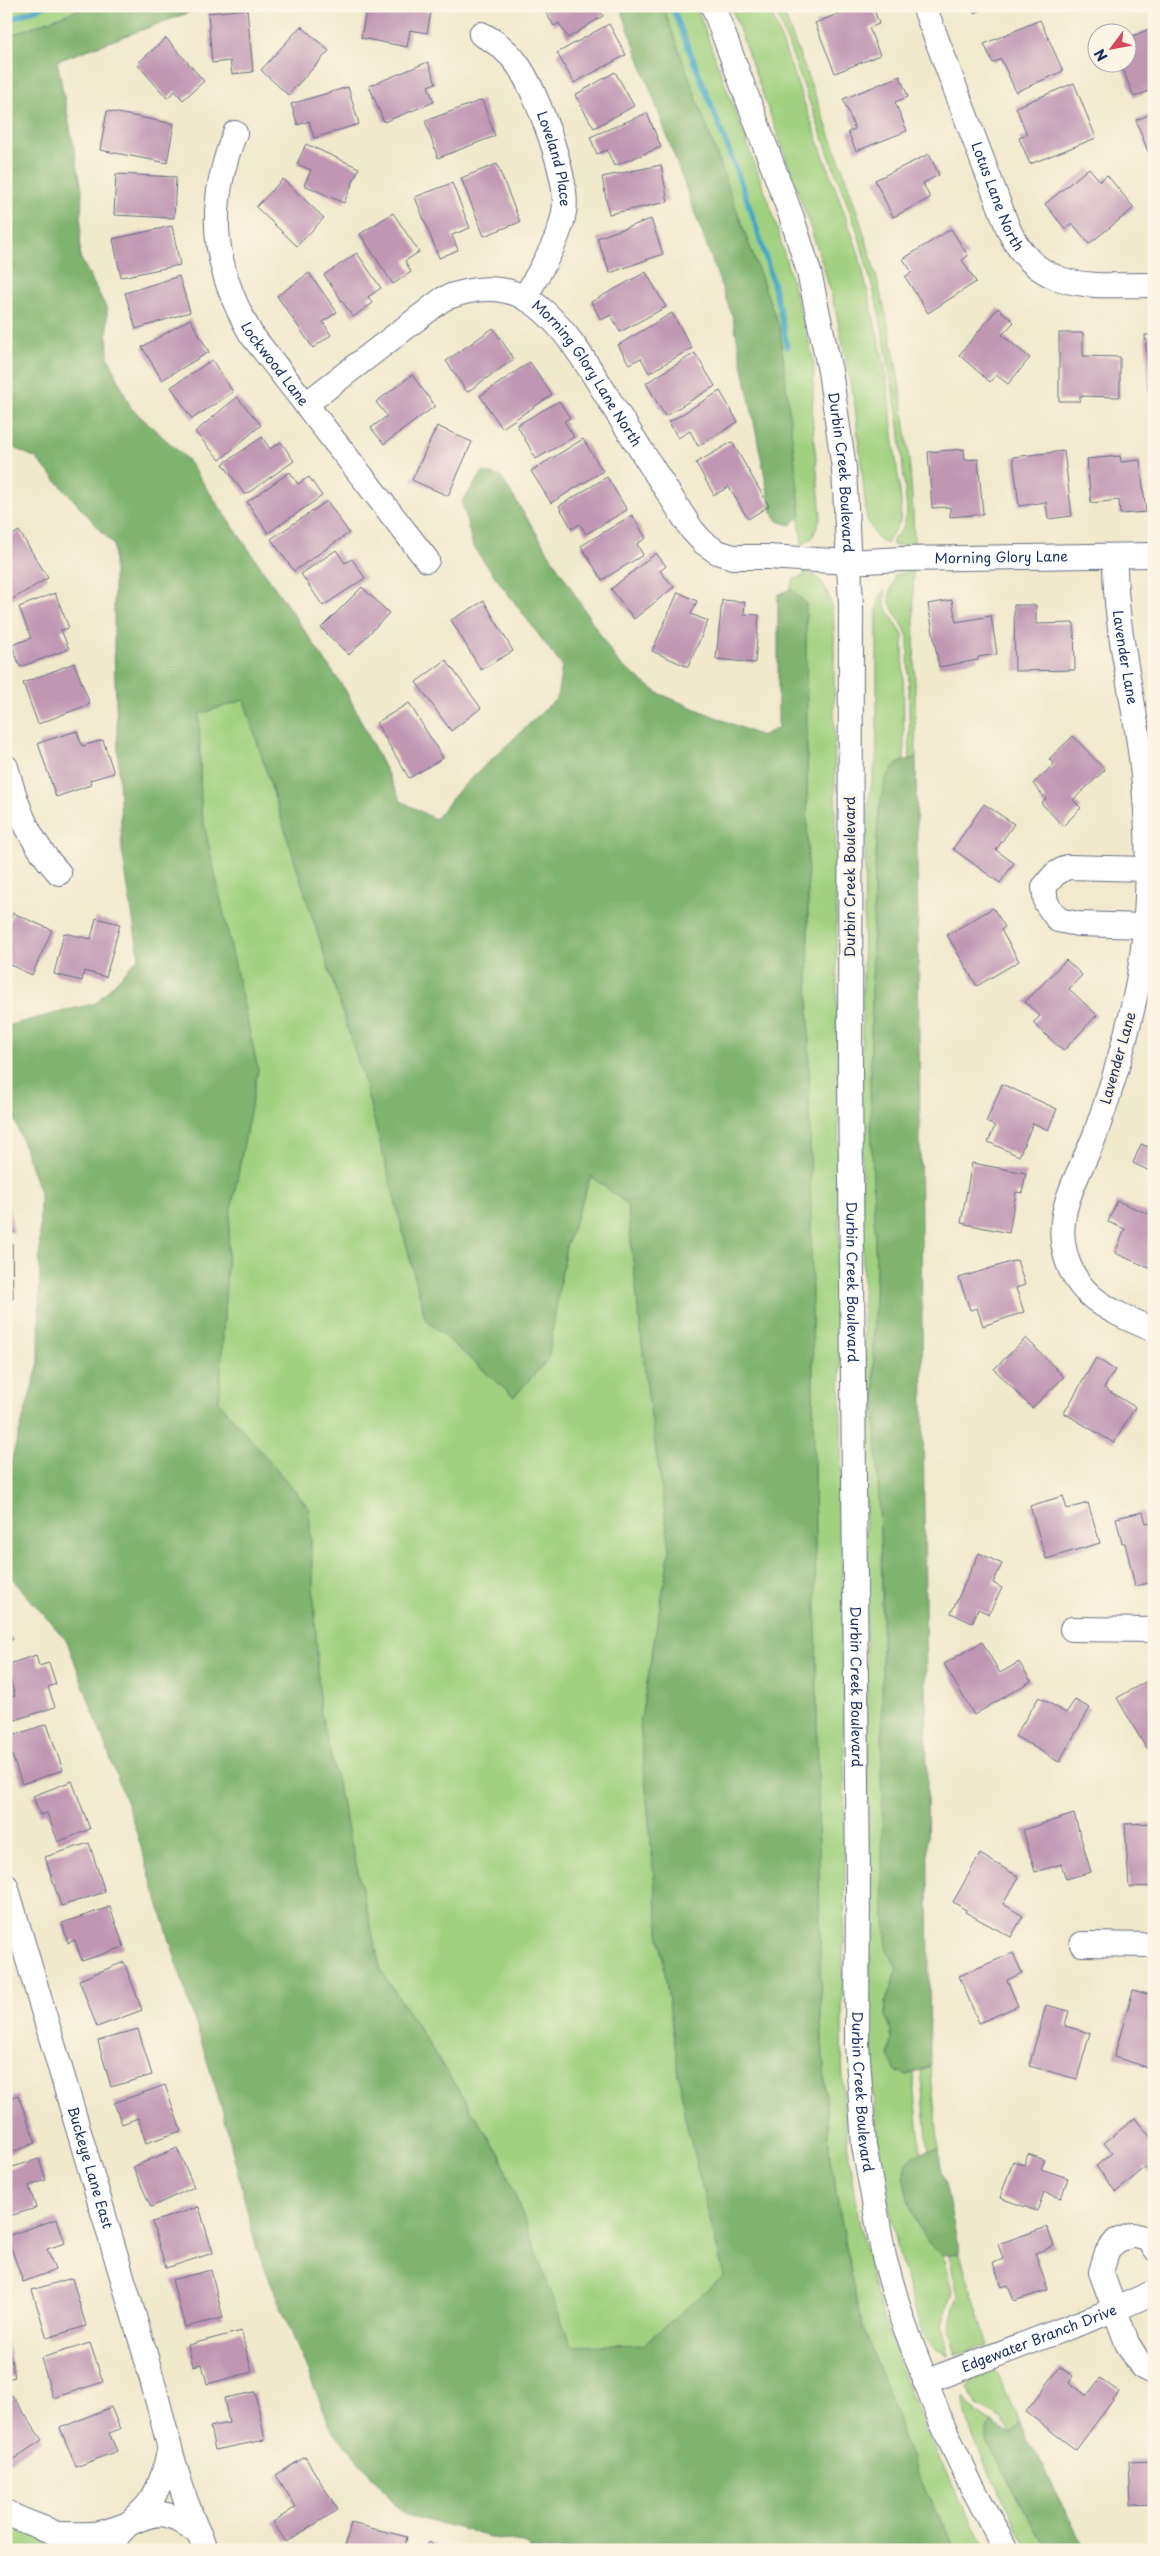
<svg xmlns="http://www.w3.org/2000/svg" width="1160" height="2556" font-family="'Playpen Sans',sans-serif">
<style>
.green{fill:#a1d180;stroke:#5e806f}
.forest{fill:#80b36e;stroke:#4e7166;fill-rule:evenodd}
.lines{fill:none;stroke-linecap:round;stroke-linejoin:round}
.stream{stroke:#44a7c4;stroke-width:5.5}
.building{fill:#bf97b3}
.minor-casing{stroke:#667084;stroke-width:26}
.minor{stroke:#fff;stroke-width:24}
.labels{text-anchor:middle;stroke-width:5;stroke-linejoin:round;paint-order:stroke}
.street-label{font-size:14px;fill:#1b2f5e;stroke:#fcf5e5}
</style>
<rect width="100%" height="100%" fill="#fcf5e5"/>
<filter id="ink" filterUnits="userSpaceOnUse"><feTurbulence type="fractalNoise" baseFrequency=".02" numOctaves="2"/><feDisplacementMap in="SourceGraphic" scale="10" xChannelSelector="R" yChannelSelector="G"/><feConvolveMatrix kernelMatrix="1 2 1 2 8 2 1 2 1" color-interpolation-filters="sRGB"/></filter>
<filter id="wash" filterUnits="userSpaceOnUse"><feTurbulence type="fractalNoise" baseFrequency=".0096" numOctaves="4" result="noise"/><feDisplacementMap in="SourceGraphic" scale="20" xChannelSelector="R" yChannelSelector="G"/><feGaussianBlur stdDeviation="1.12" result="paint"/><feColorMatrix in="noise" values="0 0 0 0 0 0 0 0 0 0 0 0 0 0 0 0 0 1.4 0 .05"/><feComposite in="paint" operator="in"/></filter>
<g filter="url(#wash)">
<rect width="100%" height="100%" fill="#f1e9cc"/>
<g class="green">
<polygon points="6,6 88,6 6,37"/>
<polygon points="663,6 696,6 772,211 810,346 814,365 812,417 821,516 813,537 802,545 780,330"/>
<polygon points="731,6 769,6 858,251 885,367 901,502 900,521 886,544 876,537 867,519 855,406 837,316 824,268 800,197"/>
<path d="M774,6H781C817,103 858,199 882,299C901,374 913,470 914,546L892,545L894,538L903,528L907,512L899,424L879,312L858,233Z"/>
<path d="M804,571C842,577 833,650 834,680L845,1858C845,1933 840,2009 843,2085C851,2256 902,2403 988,2550H956L917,2474L858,2311L830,2159L821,2023L809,1067L806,603L790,589L794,579L804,576Z"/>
<path d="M913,571L916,758L910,759L908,638C905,624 893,615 890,602C887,591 896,585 894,575Z"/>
<polygon points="885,590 885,606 903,635 904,761 894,766 879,808 874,883 870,1089 876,1272 873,1345 882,1584 882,1676 887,1950 898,1969 886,2001 885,2016 890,2026 892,2040 889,2055 906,2075 913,2073 921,2154 913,2157 934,2248 943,2255 952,2292 942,2324 949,2356 935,2349 922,2333 899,2255 881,2168 870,2065 861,1074 866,817 877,754 877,608 881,594"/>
<polygon points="244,700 362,1074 426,1320 514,1397 548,1359 566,1246 591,1176 627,1204 646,1381 670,1549 640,1724 659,1930 685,2118 724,2276 644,2345 571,2347 500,2155 381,1970 320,1710 309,1508 219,1402 230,1216 258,1070 201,810 199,714"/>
<polygon points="930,2066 939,2149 929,2152 920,2071"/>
<polygon points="960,2254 988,2346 956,2355 949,2331 958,2295 949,2255"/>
<polygon points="995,2368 1020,2423 1012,2433 1001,2419 979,2407 967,2388 973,2379"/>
<path d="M964,2397L979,2416L992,2423L987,2430L1035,2531L1049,2550H1030C1012,2514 963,2435 964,2397Z"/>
<polygon points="6,2524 70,2550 6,2550"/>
</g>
<g class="forest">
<path d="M88,6H207L57,61L82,189L80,257L107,309L108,357L131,408L186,458L346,691L401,801L435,819L462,787L557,698L562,666L473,547L462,502L483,472L501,477L618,663L658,693L761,736L778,728V595L790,589L806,603L809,1067L821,2023L830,2159L858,2311L917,2474L956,2550H531L527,2545L405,2515L332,2430L256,2247L223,2112L131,1815L67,1641L7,1573L6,1479L39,1363L40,1193L6,1094V1026L96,1003L139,957L122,850L114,654V545L36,458L6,444V37ZM244,700L362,1074L426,1320L514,1397L548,1359L566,1246L591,1176L627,1204L646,1381L670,1549L640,1724L659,1930L685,2118L724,2276L644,2344L571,2346L500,2155L381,1970L320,1710L309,1508L219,1402L230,1216L258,1070L201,810L199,714Z"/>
<polygon points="620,6 663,6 780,330 801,515 791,525 778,521 772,512 733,318"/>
<polygon points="916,758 930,2066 906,2075 895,2070 889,2055 892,2040 890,2026 885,2016 886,2001 898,1969 887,1950 882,1876 882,1584 873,1345 876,1272 870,1089 874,883 879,808 886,778 894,766 904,761"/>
<path d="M939,2149L940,2161L960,2254L943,2255C937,2250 931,2245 926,2239C915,2226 897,2178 907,2162C913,2153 929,2151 939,2149Z"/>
<polygon points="992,2423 1012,2433 1020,2423 1086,2550 1049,2550 1035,2531 987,2441 987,2430"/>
</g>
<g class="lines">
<g class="stream">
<path d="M672,6C713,113 768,234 787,347"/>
<polyline points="6,21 45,6"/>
</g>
</g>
<g id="blocks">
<g class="building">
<polygon points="367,6 402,6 431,12 427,33 410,30 407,47 361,38"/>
<polygon points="545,6 597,6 603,16 568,38 559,23 554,26 543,8"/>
<polygon points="858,6 873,6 879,24 869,28 880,55 835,73 815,23"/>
<polygon points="971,6 989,6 974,13"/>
<polygon points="247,9 253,72 232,74 230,61 212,63 208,13"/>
<polygon points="1040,20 1063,71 1016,92 1001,59 993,63 984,44"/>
<polygon points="609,24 626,55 574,83 557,53"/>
<polygon points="301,26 329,51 288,95 261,70"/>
<polygon points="1154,27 1154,89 1134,97 1120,62 1128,62 1128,38"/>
<polygon points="166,38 204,81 183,100 175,91 167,98 137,64"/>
<polygon points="428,62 436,83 428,86 434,102 384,122 369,86"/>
<polygon points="615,72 634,106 594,128 575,95"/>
<polygon points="900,76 908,97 895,102 907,131 856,151 848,132 855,129 843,99"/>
<polygon points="1074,83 1096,138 1030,164 1019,138 1027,135 1016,107"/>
<polygon points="348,87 359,124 314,138 309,121 298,125 291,104"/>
<polygon points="482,100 495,136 438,158 425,121"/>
<polygon points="107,111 174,124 167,163 100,150"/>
<polygon points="647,113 661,147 614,166 607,150 597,154 590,137"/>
<polygon points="1154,113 1154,149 1148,152 1136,120"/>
<polygon points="306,144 359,168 344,203 304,185 311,170 297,164"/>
<polygon points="929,154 939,175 923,183 930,198 893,217 875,180"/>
<polygon points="497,164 520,222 484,236 461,178"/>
<polygon points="661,165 668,202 609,214 602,177"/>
<polygon points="1089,168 1100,181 1107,175 1134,208 1089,244 1072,223 1065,229 1045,204"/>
<polygon points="116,174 176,177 174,218 114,215"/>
<polygon points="283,179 324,218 297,246 256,207"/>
<polygon points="452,183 470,228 452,235 458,250 439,258 415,197"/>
<polygon points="393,213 419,252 405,261 411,272 393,284 360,234"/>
<polygon points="651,219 663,254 610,273 597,238"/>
<polygon points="172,226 180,265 121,277 113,239"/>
<polygon points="951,229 968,256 962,260 976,282 928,313 905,277 912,272 903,259"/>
<polygon points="357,253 381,288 368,297 373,303 353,317 324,275"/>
<polygon points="646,272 666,307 620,332 611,315 601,320 591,302"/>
<polygon points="309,273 337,312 323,322 331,335 313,348 277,296"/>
<polygon points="179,276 190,312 136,329 125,293"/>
<polygon points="998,308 1014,322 1002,335 1030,358 1008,384 996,375 990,382 959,355"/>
<polygon points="672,313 692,348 649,373 641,358 629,364 618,345"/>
<polygon points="190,319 209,352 162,380 142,347"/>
<polygon points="493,328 514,359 467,392 446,361"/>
<polygon points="1059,333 1083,333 1083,356 1120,357 1120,397 1080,396 1080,401 1059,401"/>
<polygon points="1145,335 1154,335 1154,400 1150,400"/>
<polygon points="695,353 715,386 665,416 646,383"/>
<polygon points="212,360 233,392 192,419 171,387"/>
<polygon points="530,362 552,395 502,428 480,396"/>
<polygon points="412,375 435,406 384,444 371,428 387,416 376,402"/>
<polygon points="720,391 738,422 698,446 690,431 678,438 669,422"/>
<polygon points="237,397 261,425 220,460 195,432"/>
<polygon points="559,401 570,418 564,421 574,437 536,459 517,425"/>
<polygon points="437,426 472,442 448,496 412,480"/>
<polygon points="262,437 270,449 281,442 294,461 245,495 223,464"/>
<polygon points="583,439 603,471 551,503 531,471"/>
<polygon points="732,442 769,506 748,519 729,487 714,495 696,463"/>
<polygon points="964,449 965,460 978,459 983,514 950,517 950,507 932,508 928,452"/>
<polygon points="1064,451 1072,516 1048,519 1046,502 1019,506 1013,457"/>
<polygon points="1120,456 1121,462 1140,460 1146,512 1120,514 1119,500 1091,503 1087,459"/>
<polygon points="290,472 298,484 309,477 322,496 268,533 247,502"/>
<polygon points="607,477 627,510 586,534 580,524 572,529 559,506"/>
<polygon points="327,501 349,533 294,571 271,539"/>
<polygon points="632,515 646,538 637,544 643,555 602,580 581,546"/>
<polygon points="19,531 48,578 6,603 6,539"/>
<polygon points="336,550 345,563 352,559 365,578 323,606 301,574"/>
<polygon points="656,553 666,566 660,571 674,587 634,619 611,589"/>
<polygon points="362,587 389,613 349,655 321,628"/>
<polygon points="678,592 697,601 691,614 708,621 688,667 652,651"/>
<polygon points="55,593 69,628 61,630 69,649 20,667 12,645 31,638 19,607"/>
<polygon points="722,600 745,602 744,614 759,615 755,663 716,659"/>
<polygon points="952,600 956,622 991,616 997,654 978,657 978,660 939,667 928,604"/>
<polygon points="484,601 513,651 481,670 451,620"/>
<polygon points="1014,605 1036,605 1036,624 1074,623 1075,670 1015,671"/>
<polygon points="446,660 481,708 451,731 416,682"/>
<polygon points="74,663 90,704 38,724 23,683"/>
<polygon points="409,703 443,758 409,778 376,723"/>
<polygon points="77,731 82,746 103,740 114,773 90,780 91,785 56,797 38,743"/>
<polygon points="1073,736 1105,770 1073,800 1081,808 1063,826 1041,803 1046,799 1033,784 1054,764 1049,759"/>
<polygon points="984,804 1014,824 996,850 1014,863 1000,883 953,849"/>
<polygon points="993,908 1005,927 1001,930 1019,961 977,986 947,935"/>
<polygon points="13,913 52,930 32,975 6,963 6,928"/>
<polygon points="96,918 120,924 106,977 84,971 82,981 54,974 64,933 91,939"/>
<polygon points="1066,960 1082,975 1069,989 1097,1015 1063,1051 1033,1023 1040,1016 1025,1002"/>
<polygon points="1002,1084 1057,1109 1048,1130 1033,1123 1019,1156 988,1142 995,1126 986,1122"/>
<polygon points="1154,1134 1154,1173 1133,1163 1141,1144 1148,1147"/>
<polygon points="972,1163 1026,1173 1022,1193 1016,1192 1009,1233 961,1223"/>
<polygon points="6,1195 14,1232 6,1233"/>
<polygon points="1117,1201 1154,1216 1154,1270 1115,1253 1125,1229 1108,1222"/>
<polygon points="12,1244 13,1299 6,1299 6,1245"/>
<polygon points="1017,1260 1025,1285 1016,1288 1024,1312 983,1326 977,1308 970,1310 959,1278"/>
<polygon points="1026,1338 1064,1377 1032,1408 994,1369"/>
<polygon points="1096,1358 1115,1370 1104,1388 1135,1407 1114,1443 1064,1413"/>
<polygon points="1063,1496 1067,1509 1088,1503 1100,1543 1046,1559 1030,1506"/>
<polygon points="1143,1512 1146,1523 1154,1521 1154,1562 1150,1563 1154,1582 1135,1586 1125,1543 1122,1543 1116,1518"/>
<polygon points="979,1553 1002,1564 993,1583 1002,1588 989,1614 978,1609 972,1623 951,1613"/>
<polygon points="6,1632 13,1639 6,1645"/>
<polygon points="982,1642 1000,1673 1019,1662 1031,1681 974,1715 944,1664"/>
<polygon points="36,1655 39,1666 49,1663 56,1684 48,1687 55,1707 6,1723 6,1698 15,1696 6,1665"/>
<polygon points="1154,1677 1154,1744 1146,1748 1117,1698"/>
<polygon points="1039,1697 1066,1713 1075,1700 1090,1708 1059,1762 1015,1736"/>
<polygon points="47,1724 63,1770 22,1784 6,1738"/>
<polygon points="72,1781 90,1829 58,1842 47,1813 40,1815 33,1796"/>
<polygon points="1074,1814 1091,1872 1066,1879 1061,1864 1035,1872 1023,1830"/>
<polygon points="1154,1823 1154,1886 1129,1887 1125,1824"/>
<polygon points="89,1843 105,1892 61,1906 45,1857"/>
<polygon points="980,1854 1019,1877 1003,1904 1023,1916 1011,1937 965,1912 966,1910 953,1902"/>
<polygon points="110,1907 124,1947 82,1961 75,1940 68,1943 62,1923"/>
<polygon points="1013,1953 1022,1973 1007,1980 1018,2006 979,2023 959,1976"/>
<polygon points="124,1962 142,2010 97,2027 79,1980"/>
<polygon points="1133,1990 1154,1996 1154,2069 1114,2057"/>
<polygon points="1046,2005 1069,2011 1065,2026 1090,2033 1077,2079 1029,2066"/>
<polygon points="138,2029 152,2075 111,2087 98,2041"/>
<polygon points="165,2085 181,2131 146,2143 138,2118 122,2124 114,2103"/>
<polygon points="18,2095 36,2143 6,2154 6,2100"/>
<polygon points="1135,2118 1154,2142 1154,2172 1151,2174 1146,2167 1116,2192 1096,2166 1112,2153 1104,2143"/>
<polygon points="177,2148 194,2187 151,2207 133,2167"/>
<polygon points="1028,2154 1045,2160 1041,2169 1068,2178 1061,2198 1044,2192 1037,2211 1000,2198 1013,2161 1024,2165"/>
<polygon points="39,2159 46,2180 29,2186 36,2208 6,2217 6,2169"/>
<polygon points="199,2207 213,2253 166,2268 152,2222"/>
<polygon points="57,2219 65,2243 47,2249 55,2270 23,2282 7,2236"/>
<polygon points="1047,2227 1054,2246 1035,2253 1048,2290 1014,2301 1008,2285 1002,2287 993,2263 1003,2259 998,2244"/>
<polygon points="211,2270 223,2318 185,2327 172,2280"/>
<polygon points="72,2278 86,2326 47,2338 32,2290"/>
<polygon points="241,2331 252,2372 207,2384 202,2364 193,2366 188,2345"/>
<polygon points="6,2339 15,2377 6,2379"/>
<polygon points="90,2343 103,2382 53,2398 41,2358"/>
<polygon points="1060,2367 1073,2376 1069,2382 1087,2396 1100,2378 1119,2392 1076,2450 1026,2412"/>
<polygon points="255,2392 265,2440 215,2450 210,2427 229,2423 224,2398"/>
<polygon points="12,2395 42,2440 9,2462 6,2458 6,2399"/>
<polygon points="111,2407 120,2429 109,2433 117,2451 76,2467 60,2428"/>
<polygon points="305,2457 338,2510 286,2542 273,2522 296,2507 276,2475"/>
<polygon points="1154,2460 1154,2504 1131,2505 1129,2461"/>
<polygon points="351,2523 407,2537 404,2550 344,2550"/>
<polygon points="428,2542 444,2550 424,2550"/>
</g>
</g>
</g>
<g filter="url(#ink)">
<use href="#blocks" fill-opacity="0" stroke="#667084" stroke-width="1"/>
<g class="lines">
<defs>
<g id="minor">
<path id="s1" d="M713,6L792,218L809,272L830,371L844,469L851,604L850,1078L858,1883L857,2043L864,2146L884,2257L902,2319L940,2419L968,2479L1006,2550"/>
<path id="s2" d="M924,6L1008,228C1037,294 1092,285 1154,285"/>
<path id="s3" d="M481,34C495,41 509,52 518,65C537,93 570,180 564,212C560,240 538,273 525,298"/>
<path id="s4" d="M235,133C206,206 212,266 251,334L427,560"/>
<path id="s5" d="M306,404L443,299C470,288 501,284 527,299C564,320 596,379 618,414C643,453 667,491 692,530L703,542L717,552L733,557H768L849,562L902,559L1154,555"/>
<path id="s6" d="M1115,556C1114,619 1130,680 1139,743C1151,826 1152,924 1133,1006C1123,1050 1110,1093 1095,1135C1082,1169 1058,1204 1063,1242C1070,1296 1110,1311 1154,1330"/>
<path d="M6,767C18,811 28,839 59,873"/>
<polyline points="1144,926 1078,924 1058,920 1046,903 1044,887 1055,874 1067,867 1146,869"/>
<polyline points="1072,1629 1154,1630"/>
<path id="s7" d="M6,1886C51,2036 96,2186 140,2337C162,2408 173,2482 206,2550"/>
<polyline points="1082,1944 1154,1945"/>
<polyline points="1154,2248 1150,2240 1133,2235 1116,2241 1107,2252 1101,2272 1127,2343 1142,2367 1154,2373"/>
<path id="s8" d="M925,2382L1114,2310L1154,2292"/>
<path d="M6,2512C27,2525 52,2528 72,2542"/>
<path d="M60,2534C73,2534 87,2535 99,2533C147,2524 153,2495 199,2534"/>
<path d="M111,2550C116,2529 138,2519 150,2502C161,2486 165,2469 169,2451"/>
</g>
</defs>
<use href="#minor" class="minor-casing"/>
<use href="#minor" class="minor"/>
</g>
</g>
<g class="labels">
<g class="street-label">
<text dy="5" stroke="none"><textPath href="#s3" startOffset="150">Loveland Place</textPath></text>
<text dy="5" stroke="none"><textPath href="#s2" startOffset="204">Lotus Lane North</textPath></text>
<text dy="5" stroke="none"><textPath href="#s4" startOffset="248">Lockwood Lane</textPath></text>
<text dy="5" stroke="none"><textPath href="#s5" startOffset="356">Morning Glory Lane North</textPath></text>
<text dy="5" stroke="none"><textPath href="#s1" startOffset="486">Durbin Creek Boulevard</textPath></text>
<text dy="5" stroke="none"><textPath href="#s5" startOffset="864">Morning Glory Lane</textPath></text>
<text dy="5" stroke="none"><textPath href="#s6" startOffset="102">Lavender Lane</textPath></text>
<text transform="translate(850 877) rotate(-90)" y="5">Durbin Creek Boulevard</text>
<text transform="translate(1118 1058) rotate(-74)" y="5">Lavender Lane</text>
<text dy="5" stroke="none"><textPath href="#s1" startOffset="1296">Durbin Creek Boulevard</textPath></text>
<text dy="5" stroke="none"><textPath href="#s1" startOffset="1701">Durbin Creek Boulevard</textPath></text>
<text dy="5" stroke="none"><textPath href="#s1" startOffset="2106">Durbin Creek Boulevard</textPath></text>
<text dy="5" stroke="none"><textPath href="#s7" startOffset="294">Buckeye Lane East</textPath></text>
<text dy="5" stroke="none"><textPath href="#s8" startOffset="122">Edgewater Branch Drive</textPath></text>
</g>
</g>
<rect width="1160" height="2556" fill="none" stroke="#fcf5e5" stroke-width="25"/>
<g transform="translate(1112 48) rotate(238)"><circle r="24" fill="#fcf5e5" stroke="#a2a6af"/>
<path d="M0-4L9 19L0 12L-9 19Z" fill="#d1495b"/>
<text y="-8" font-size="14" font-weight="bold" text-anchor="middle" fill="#1b2f5e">N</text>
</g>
</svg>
